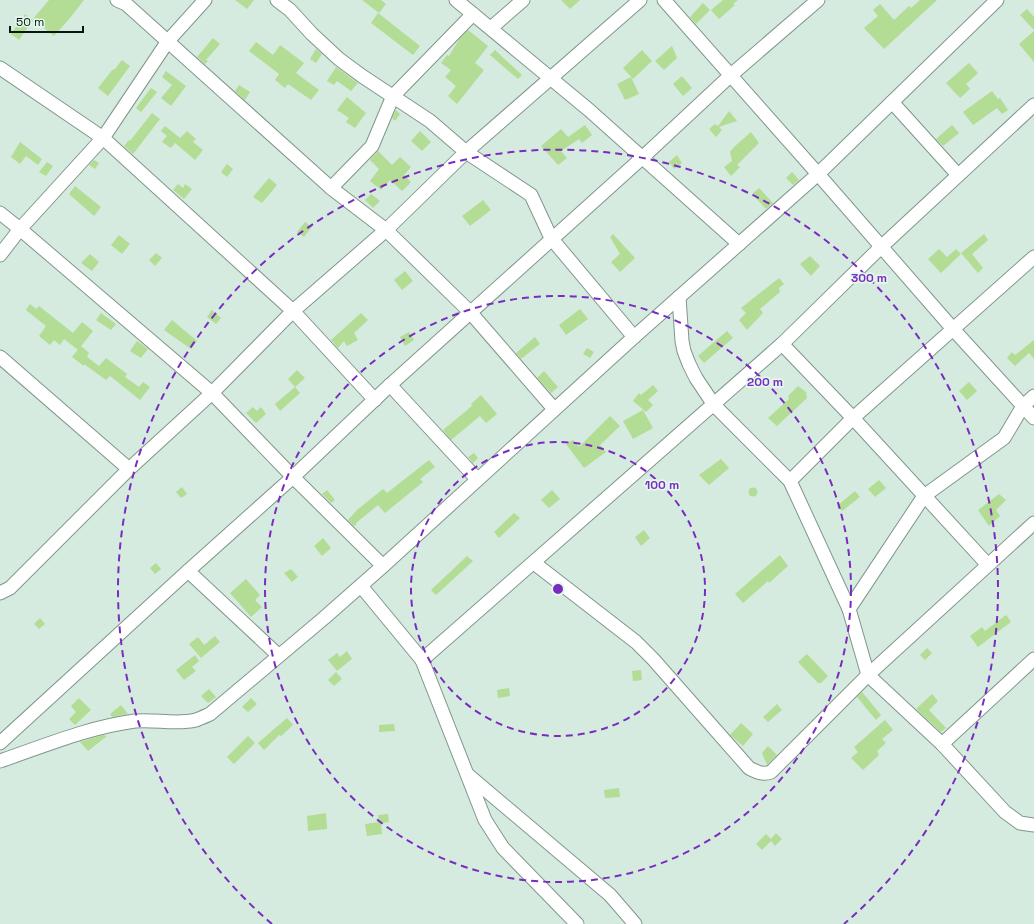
<svg xmlns="http://www.w3.org/2000/svg" width="1034" height="924" font-family="'Space Grotesk',sans-serif">
<style>
.building{fill:#b3dc94}
.lines{fill:none;stroke-linecap:round;stroke-linejoin:round}
.minor-casing{stroke:#81968b;stroke-width:15}
.minor{stroke:#fff;stroke-width:13}
.ring{fill:none;stroke:#7b2cbf;stroke-width:2;stroke-dasharray:7 5}
.centre{fill:#7b2cbf;stroke:#e2f9ed;stroke-width:2}
.ring-label{font-size:12px;text-anchor:middle;font-weight:bold;fill:#7b2cbf;stroke:#e2f9ed;stroke-width:3.5;stroke-linejoin:round;paint-order:stroke}
</style>
<rect width="100%" height="100%" fill="#d5ebe0"/>
<g class="building">
<polygon points="49,0 84,0 70,18 54,36 33,19"/>
<polygon points="235,0 254,0 247,9"/>
<polygon points="362,0 381,0 386,4 379,13"/>
<polygon points="561,0 580,0 570,9"/>
<polygon points="723,0 738,0 733,4 735,5 719,19 711,10"/>
<polygon points="920,0 937,0 884,49 864,28 878,16 873,10 880,4 894,20 909,6 911,8"/>
<polygon points="703,3 710,10 696,24 690,17"/>
<polygon points="1027,9 1034,17 1034,30 1020,15"/>
<polygon points="378,13 420,46 413,55 371,23"/>
<polygon points="25,14 33,20 19,40 11,34"/>
<polygon points="468,30 488,46 475,63 484,70 457,104 448,96 456,86 445,77 451,70 441,63 447,55 449,56 460,38"/>
<polygon points="1034,31 1034,62 1019,44"/>
<polygon points="213,38 220,44 206,60 208,61 205,64 197,57"/>
<polygon points="256,42 273,55 280,45 304,63 296,73 319,90 311,100 288,84 285,88 275,80 279,74 249,51"/>
<polygon points="672,46 677,58 664,70 655,61"/>
<polygon points="316,49 322,54 316,63 310,59"/>
<polygon points="495,50 522,75 518,79 490,55"/>
<polygon points="642,50 652,61 633,79 623,68"/>
<polygon points="122,60 130,66 108,96 98,88 113,69 114,70"/>
<polygon points="969,63 978,73 966,84 970,89 960,98 946,83"/>
<polygon points="336,67 358,83 351,91 337,81 334,85 327,81"/>
<polygon points="166,71 186,86 171,106 161,98 172,85 162,77"/>
<polygon points="682,76 692,88 683,96 673,84"/>
<polygon points="631,77 639,94 625,100 617,84"/>
<polygon points="239,85 250,92 245,100 235,91"/>
<polygon points="151,88 157,92 141,112 136,108"/>
<polygon points="992,91 998,99 1000,98 1008,110 1002,114 997,108 973,125 963,112"/>
<polygon points="347,97 366,113 355,128 346,122 349,118 337,110"/>
<polygon points="396,110 400,114 395,121 392,118"/>
<polygon points="729,111 737,121 719,127 722,130 716,137 709,129 715,124 718,126"/>
<polygon points="152,113 160,119 133,154 124,146 129,140 130,141"/>
<polygon points="585,125 592,135 582,143 579,139 561,151 567,158 558,165 541,146 561,129 568,137"/>
<polygon points="952,125 959,133 943,146 936,139"/>
<polygon points="165,126 180,138 187,131 196,139 193,142 203,150 195,160 175,143 171,148 162,142 167,136 161,131"/>
<polygon points="420,131 431,142 422,151 411,141"/>
<polygon points="751,132 759,143 737,165 740,167 731,176 724,167 732,161 730,152 734,147"/>
<polygon points="20,142 42,159 38,165 26,156 20,164 11,157"/>
<polygon points="378,151 392,165 400,157 411,167 404,175 411,182 402,191 390,180 381,190 370,181 379,169 370,160"/>
<polygon points="677,155 682,163 674,169 669,162"/>
<polygon points="94,160 99,163 95,169 89,165"/>
<polygon points="47,162 53,166 46,176 39,172"/>
<polygon points="227,164 233,169 227,177 221,172"/>
<polygon points="792,172 799,180 793,185 786,178"/>
<polygon points="269,178 277,185 262,203 253,197"/>
<polygon points="178,184 183,188 185,184 192,189 184,199 173,190"/>
<polygon points="75,186 101,207 94,216 69,194"/>
<polygon points="759,188 773,203 766,209 752,194"/>
<polygon points="371,194 380,201 373,208 365,200"/>
<polygon points="483,200 491,210 470,226 462,216"/>
<polygon points="305,222 312,227 304,237 297,232"/>
<polygon points="613,234 635,258 620,272 611,262 620,254 610,237"/>
<polygon points="984,234 988,240 972,254 983,268 978,273 961,253"/>
<polygon points="119,235 130,244 122,254 111,245"/>
<polygon points="939,249 947,257 956,249 961,254 941,273 928,259"/>
<polygon points="156,253 162,258 155,266 149,260"/>
<polygon points="90,254 99,262 92,271 81,263"/>
<polygon points="810,256 820,266 811,276 800,264"/>
<polygon points="405,271 413,281 402,290 394,280"/>
<polygon points="779,278 784,284 779,288 780,292 760,309 763,313 747,330 739,320 746,313 741,308"/>
<polygon points="30,304 36,309 39,306 73,333 82,322 93,331 78,350 64,339 60,345 54,340 50,345 39,336 46,326 26,310"/>
<polygon points="580,309 588,319 566,335 559,325"/>
<polygon points="212,310 221,318 216,324 207,317"/>
<polygon points="101,313 116,324 111,330 96,320"/>
<polygon points="361,313 368,320 354,333 358,340 347,346 344,341 338,348 331,340"/>
<polygon points="172,320 197,341 191,349 164,330"/>
<polygon points="727,331 733,338 704,363 698,356"/>
<polygon points="409,332 414,340 405,346 400,337"/>
<polygon points="535,337 540,344 521,359 516,353"/>
<polygon points="1034,340 1034,359 1029,353 1015,366 1007,358 1012,352 1015,355"/>
<polygon points="137,341 148,349 141,358 130,351"/>
<polygon points="81,346 89,353 87,357 99,366 106,358 127,374 125,377 139,387 143,382 150,387 140,400 110,376 106,380 84,364 84,366 72,357"/>
<polygon points="587,348 594,352 590,358 583,354"/>
<polygon points="297,370 305,378 295,387 288,379"/>
<polygon points="544,371 558,387 551,393 537,378"/>
<polygon points="969,382 977,391 967,400 959,391"/>
<polygon points="653,385 658,391 648,400 653,405 646,412 633,401 639,393 641,395"/>
<polygon points="798,386 806,392 807,398 777,426 768,418 789,399 788,396"/>
<polygon points="295,387 300,393 280,411 275,404"/>
<polygon points="481,395 497,414 486,423 480,416 451,440 443,430 472,406 471,404"/>
<polygon points="253,407 257,411 261,407 266,414 256,423 246,413"/>
<polygon points="643,410 653,428 633,439 623,421"/>
<polygon points="610,416 620,426 600,445 606,452 584,468 566,444 573,440 579,447"/>
<polygon points="474,453 478,458 473,463 468,457"/>
<polygon points="721,459 729,468 709,485 699,475"/>
<polygon points="429,460 435,467 420,479 423,482 385,513 378,505 356,523 357,524 354,526 348,520 357,510 383,489 387,493"/>
<polygon points="879,480 886,488 875,497 868,489"/>
<polygon points="182,487 187,494 181,498 176,492"/>
<circle cx="753" cy="492" r="4.5"/>
<polygon points="327,490 335,500 331,503 322,494"/>
<polygon points="552,490 560,499 549,508 541,500"/>
<polygon points="855,491 860,497 842,511 837,506"/>
<polygon points="999,494 1006,500 996,510 1000,516 989,526 978,510"/>
<polygon points="514,513 520,518 499,538 494,532"/>
<polygon points="644,530 650,538 641,546 635,537"/>
<polygon points="323,538 331,548 322,556 314,546"/>
<polygon points="780,555 788,566 769,583 768,581 743,603 735,594"/>
<polygon points="467,556 473,561 436,595 431,590"/>
<polygon points="156,563 161,569 155,574 150,568"/>
<polygon points="291,569 298,577 292,582 284,573"/>
<polygon points="246,579 260,595 255,600 262,607 251,617 230,593"/>
<polygon points="1006,615 1011,622 978,647 970,636 982,627 985,631"/>
<polygon points="40,618 45,624 39,629 34,624"/>
<polygon points="215,636 220,642 201,658 189,644 198,637 204,645"/>
<polygon points="927,648 932,653 925,660 920,655"/>
<polygon points="347,651 352,659 337,671 328,660 337,653 340,657"/>
<polygon points="807,654 828,676 821,683 818,683 798,662"/>
<polygon points="195,655 199,661 192,667 196,671 184,680 176,670"/>
<polygon points="641,670 642,680 633,681 632,671"/>
<polygon points="336,672 342,679 334,686 328,680"/>
<polygon points="509,688 510,696 498,698 497,690"/>
<polygon points="209,689 216,697 208,703 201,696"/>
<polygon points="862,692 881,715 876,720 857,697"/>
<polygon points="932,694 938,701 929,710 946,728 941,732 916,709"/>
<polygon points="79,698 91,710 75,725 69,719 76,712 71,706"/>
<polygon points="251,698 257,704 248,712 242,707"/>
<polygon points="777,704 782,710 768,722 763,717"/>
<polygon points="121,705 128,714 112,717 110,714"/>
<polygon points="287,718 293,725 281,736 279,735 264,750 258,743"/>
<polygon points="885,720 893,730 882,739 886,743 877,751 879,755 863,770 851,758 858,752 854,747"/>
<polygon points="741,723 753,734 743,746 730,735"/>
<polygon points="394,724 395,731 379,732 379,725"/>
<polygon points="103,735 107,736 88,751 80,742"/>
<polygon points="248,736 255,743 234,764 227,757"/>
<polygon points="768,746 777,755 767,765 762,753"/>
<polygon points="619,788 620,797 605,798 604,790"/>
<polygon points="326,813 327,829 308,831 307,816"/>
<polygon points="388,814 389,822 381,823 382,834 367,836 365,824 379,822 378,815"/>
<polygon points="776,833 782,839 775,846 771,841 762,850 756,844 766,834 771,839"/>
</g>
<g class="lines">
<defs>
<g id="minor">
<polyline points="117,0 126,4 331,188 386,230 470,312 554,409"/>
<polyline points="277,0 290,10 312,34 339,59 362,76 430,121 466,152 531,195 551,238 634,337"/>
<polyline points="456,0 589,110 739,244"/>
<polyline points="664,0 818,174 953,329 1034,418"/>
<polyline points="491,28 523,0"/>
<polyline points="0,68 103,138 293,311 375,400"/>
<polyline points="892,102 958,175"/>
<polyline points="331,188 372,146 393,96 473,14"/>
<polyline points="0,213 20,229 212,393 293,477 383,566"/>
<polyline points="0,255 20,229 103,138 168,41 205,0"/>
<polyline points="679,297 682,341 684,351 689,364 696,378 714,405 790,481 849,609 868,675 942,744 1005,812 1020,823 1034,825"/>
<polyline points="782,344 853,418 988,565"/>
<polyline points="0,357 129,469"/>
<polyline points="390,385 477,479"/>
<polyline points="790,481 853,418 1034,257"/>
<path d="M534,563L636,642L653,659L749,768C757,772 762,775 771,772L868,675L1034,523"/>
<polyline points="188,571 278,655"/>
<polyline points="361,586 422,660 782,344 881,247 1034,105"/>
<polyline points="0,593 10,588 129,469 212,393 293,311 386,230 466,152 640,0"/>
<polyline points="849,609 924,496 1004,438 1023,406 1034,396"/>
<polyline points="422,660 485,820 503,848 577,924"/>
<polyline points="0,743 188,571 293,477 390,385 643,157 731,75 818,0"/>
<polyline points="942,744 1034,659"/>
<path d="M0,761C44,746 89,727 135,721C155,719 176,725 196,720C201,718 206,716 210,714L324,618L383,566L634,337L818,174L997,0"/>
<polyline points="468,775 610,895 635,924"/>
</g>
</defs>
<use href="#minor" class="minor-casing"/>
<use href="#minor" class="minor"/>
</g>
<g class="ring">
<circle cx="558" cy="589" r="147"/>
<circle cx="558" cy="589" r="293"/>
<path d="M272 924A440 440 0 1 1 844 924"/>
</g>
<circle cx="558" cy="589" r="6" class="centre"/>
<g class="ring-label">
<text x="869" y="282">300 m</text>
<text x="765" y="386">200 m</text>
<text x="662" y="489">100 m</text>
</g>
<path d="M10 26v6h73v-6" fill="none" stroke="#0c1410" stroke-width="2"/>
<text x="16" y="26" font-size="12" fill="#0c1410" stroke="#e2f9ed" stroke-width="3" paint-order="stroke">50 m</text>
</svg>
